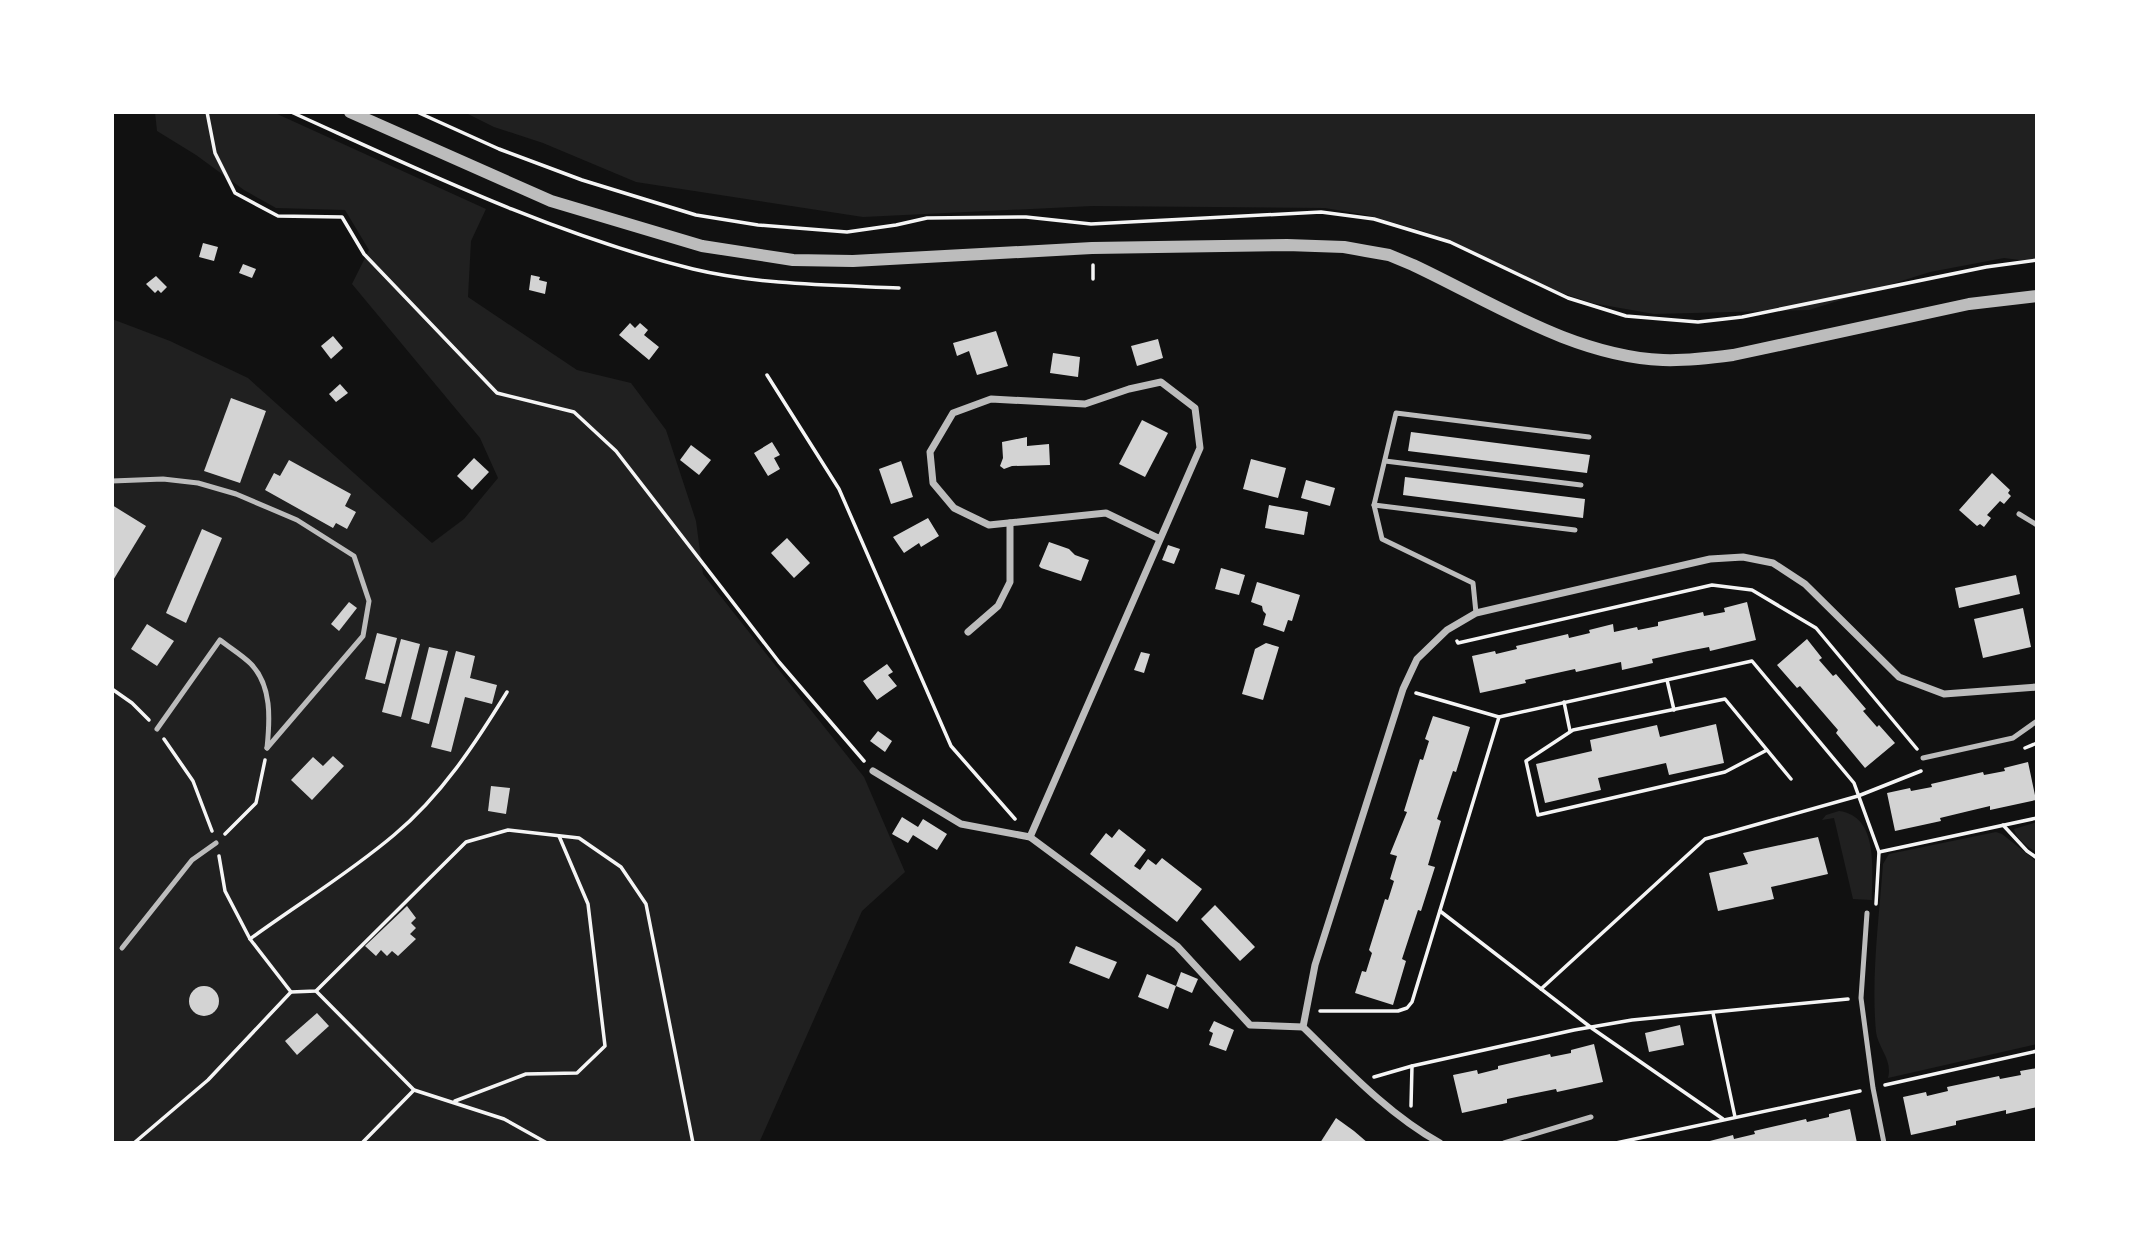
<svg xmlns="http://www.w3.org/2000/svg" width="2149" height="1255" font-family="'PT Sans',sans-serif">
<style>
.green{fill:#202020}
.building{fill:#d3d3d3}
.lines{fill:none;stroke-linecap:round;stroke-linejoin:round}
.path{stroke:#f5f5f5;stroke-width:3.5}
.service{stroke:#bcbcbc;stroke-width:5}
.minor{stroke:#bcbcbc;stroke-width:7}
.tertiary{stroke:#bcbcbc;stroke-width:12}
</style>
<rect width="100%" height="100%" fill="#111"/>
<g class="green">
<polygon points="155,112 275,113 486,209 471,241 468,297 577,370 631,383 666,430 696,521 703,574 864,777 905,872 862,911 759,1143 112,1143 112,319 170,341 248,378 432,543 464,519 498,478 480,438 352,284 369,250 345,210 276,208 244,190 196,155 157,131"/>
<polygon points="464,112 2037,112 2037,262 2004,258 1930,272 1809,310 1654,314 1592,303 1532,283 1423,231 1366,215 1325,208 1092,206 863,217 636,182 543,143 494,127"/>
<path d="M1839,811C1879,816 1872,870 1872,900L1853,899L1834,818L1822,820L1826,815Z"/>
<path d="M2037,822V853C2028,847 2016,839 2014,829Z"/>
<path d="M1996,832L2002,834L2037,862V1044L1888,1078C1893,1060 1878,1048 1876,1032C1871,977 1879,919 1883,864L1889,854Z"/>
</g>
<g class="building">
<polygon points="203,243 218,247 214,261 199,257"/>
<polygon points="243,264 256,269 252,278 239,273"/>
<polygon points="531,275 540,277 539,280 547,282 545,294 529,290"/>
<polygon points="156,276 167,287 161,293 158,290 155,293 146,284"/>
<polygon points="630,323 635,328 640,323 648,330 644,335 659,347 649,360 619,335"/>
<polygon points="996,331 1008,366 977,375 969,351 957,356 953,343"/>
<polygon points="333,336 343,348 331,359 321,346"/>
<polygon points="1158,339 1163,358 1137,366 1131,346"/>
<polygon points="1053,353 1080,357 1078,377 1050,373"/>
<polygon points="340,384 348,393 336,402 329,394"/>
<polygon points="231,398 266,411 240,483 204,471"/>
<polygon points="1142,420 1168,433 1145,477 1119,464"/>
<polygon points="1411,432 1590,455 1587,473 1408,451"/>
<polygon points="1027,437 1027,446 1049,444 1050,465 1012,466 1004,469 1000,466 1003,458 1002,442"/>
<polygon points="772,442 780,455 774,458 780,469 768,476 754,453"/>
<polygon points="691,445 711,460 699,475 680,460"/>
<polygon points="474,458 489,472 472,490 457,476"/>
<polygon points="1251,459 1286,468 1278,498 1243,489"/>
<polygon points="289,460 351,494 345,506 356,512 347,529 336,523 333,528 265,490 274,473 280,476"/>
<polygon points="901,461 913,497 891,504 879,469"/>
<polygon points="1992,473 2010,490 2008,493 2011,496 2004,504 2000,501 1987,515 1991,518 1984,527 1980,524 1977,526 1959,510"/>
<polygon points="1405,477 1585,499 1583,518 1403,495"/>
<polygon points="1306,480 1335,488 1330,506 1301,498"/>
<polygon points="112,505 146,526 112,582"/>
<polygon points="1269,505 1308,512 1304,535 1265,528"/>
<polygon points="928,518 939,536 921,547 919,543 904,553 893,537"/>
<polygon points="202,529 222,538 186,623 166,613"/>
<polygon points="787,538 810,563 794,578 771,553"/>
<polygon points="1049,542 1069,549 1075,555 1089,560 1081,581 1041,568 1039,566"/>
<polygon points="1168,545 1180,549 1174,564 1162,560"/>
<polygon points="1221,568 1245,575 1239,595 1215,589"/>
<polygon points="2016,575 2020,594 1959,608 1955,588"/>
<polygon points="1257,582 1300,595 1292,621 1288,620 1284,632 1263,625 1266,614 1263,611 1262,606 1251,602"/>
<polygon points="349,602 357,608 339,631 331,624"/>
<polygon points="1747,602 1756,640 1710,651 1709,647 1688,651 1652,659 1653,663 1622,670 1621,662 1576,672 1575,669 1525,680 1526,683 1480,693 1472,656 1495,651 1496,654 1517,649 1516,646 1568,634 1569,638 1590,633 1589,630 1613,624 1614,632 1637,627 1638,630 1658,626 1658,622 1703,612 1704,616 1725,612 1724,608"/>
<polygon points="2023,608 2031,647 1983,658 1974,619"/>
<polygon points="147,624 174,641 157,666 131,649"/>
<polygon points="377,633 397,638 385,684 365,679"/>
<polygon points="401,639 420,644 401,717 382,712"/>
<polygon points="1807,639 1822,658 1819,660 1833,676 1836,674 1866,709 1863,711 1877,727 1879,725 1895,743 1865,768 1836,733 1838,730 1800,686 1797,688 1777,665"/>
<polygon points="1266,643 1279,647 1263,700 1242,694 1255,649"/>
<polygon points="429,647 448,651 429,724 411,719"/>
<polygon points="456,651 475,656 470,678 497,685 492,704 465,697 451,752 431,747"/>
<polygon points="1141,652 1150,654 1144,673 1134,670"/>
<polygon points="887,664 893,672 888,675 897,686 877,700 863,681"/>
<polygon points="1433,716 1470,727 1456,772 1453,771 1437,819 1441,821 1428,865 1435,867 1421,911 1418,910 1402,959 1406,961 1393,1005 1355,993 1362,971 1366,972 1372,953 1369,950 1385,899 1388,900 1394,881 1390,879 1397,856 1390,854 1407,812 1404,811 1420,759 1423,760 1429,741 1425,739"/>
<polygon points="1716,724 1724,763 1669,775 1666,763 1598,778 1601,790 1545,803 1536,764 1592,751 1590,740 1657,725 1660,737"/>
<polygon points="878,731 892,741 885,752 870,741"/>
<polygon points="333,756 344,766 312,800 291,780 313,757 323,766"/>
<polygon points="2028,762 2036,800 1990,810 1990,806 1969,811 1940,818 1941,821 1895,831 1887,793 1910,788 1911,791 1932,787 1931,784 1983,772 1984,775 2005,771 2004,768"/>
<polygon points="491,786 510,788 506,814 488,811"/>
<polygon points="902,817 918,827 923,819 947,834 937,850 913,835 908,843 892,834"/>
<polygon points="1119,829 1146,850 1134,866 1140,870 1148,859 1156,865 1162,858 1202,889 1177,922 1090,854 1106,833 1112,838"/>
<polygon points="1818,837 1828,874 1771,887 1774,899 1718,911 1709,873 1748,864 1743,853"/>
<polygon points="1215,905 1255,947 1240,961 1201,919"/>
<polygon points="407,906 416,918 411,923 416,928 410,934 416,939 398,956 392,951 387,956 381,950 376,956 365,946"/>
<polygon points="1076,946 1117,962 1109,979 1069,963"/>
<polygon points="1181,972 1198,979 1192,993 1176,986"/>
<polygon points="1147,974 1176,986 1168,1009 1138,997"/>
<circle cx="204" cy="1001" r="15"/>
<polygon points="317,1013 329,1026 297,1055 285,1041"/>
<polygon points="1214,1021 1234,1030 1226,1051 1209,1045 1213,1033 1209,1031"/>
<polygon points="1680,1025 1684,1045 1649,1052 1645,1033"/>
<polygon points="1594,1044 1603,1082 1557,1092 1556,1089 1507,1099 1507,1103 1462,1113 1453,1075 1477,1070 1478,1074 1498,1069 1498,1066 1550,1054 1551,1057 1571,1053 1571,1050"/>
<polygon points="2037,1068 2037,1107 2006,1114 2006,1110 1956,1121 1956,1125 1911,1135 1903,1097 1926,1092 1927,1096 1948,1091 1947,1087 1999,1076 2000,1079 2021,1075 2020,1071"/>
<polygon points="1850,1109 1857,1143 1702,1143 1733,1135 1734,1139 1755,1134 1754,1131 1806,1119 1807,1122 1829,1117 1829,1114"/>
<polygon points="1336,1118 1354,1131 1368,1143 1320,1143"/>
</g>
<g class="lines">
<g class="path">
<polyline points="207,112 215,153 235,193 278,216 342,217 364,254 497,393 574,412 616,451 779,662 864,761"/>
<path d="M291,112C422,171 552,234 693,269C760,285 831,285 899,288"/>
<polyline points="417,112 499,149 582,180 696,215 758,225 847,232 896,225 927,218 1026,217 1091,224 1321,212 1374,219 1450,242 1568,298 1626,316 1698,322 1742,317 1986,267 2037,260"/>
<polyline points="1093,265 1093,279"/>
<polyline points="767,375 839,489 951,746 1015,819"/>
<polyline points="1457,641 1458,643 1712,585 1752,590 1816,628 1917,749"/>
<polyline points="1667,680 1674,710"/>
<polyline points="112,689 132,703 149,720"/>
<polyline points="1416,693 1499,717 1752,661 1854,783 1879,852 1876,904"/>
<polyline points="1564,702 1570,731"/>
<polyline points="164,739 193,781 212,831"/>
<polyline points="2025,748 2037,743"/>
<polyline points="1767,750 1725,772 1538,815 1526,761 1573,730 1725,699 1791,779"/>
<polyline points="2003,825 2027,851 2037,858"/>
<polyline points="225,834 256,803 265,760"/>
<polyline points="1879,852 2037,818"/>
<polyline points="1440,911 1593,1029 1723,1119"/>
<path d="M250,939C298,904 348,874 394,835C441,796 475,744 507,692"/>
<polyline points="1541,989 1705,839 1858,796 1921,771"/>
<polyline points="316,991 414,1090 504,1119 547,1143"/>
<polyline points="291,992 316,991 466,842 508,830 579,838 621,867 646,904 693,1143"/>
<polyline points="1320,1011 1398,1011 1407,1008 1412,1002 1499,717"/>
<polyline points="1713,1013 1735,1117"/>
<polyline points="1374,1077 1412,1066 1574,1030 1632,1020 1848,999"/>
<polyline points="1885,1085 2037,1051"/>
<polyline points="455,1101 526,1074 577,1073 605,1046 588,904 559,836"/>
<polyline points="1411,1106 1412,1066"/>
<polyline points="134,1143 208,1080 291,992 250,939 225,891 219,856"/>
<polyline points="362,1143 414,1090"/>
<polyline points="1616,1143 1860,1091"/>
</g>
<g class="service">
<polyline points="1385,461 1581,485"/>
<polyline points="112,481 163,479 198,483 236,494 297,520 354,556 369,601 363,636 267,748"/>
<polyline points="1374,505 1575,530"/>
<polyline points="2019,514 2037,525"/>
<polyline points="1476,613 1473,583 1382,539 1374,505 1396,413 1589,437"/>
<path d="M157,729L220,640C230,648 242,655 251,664C272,686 270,719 267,748"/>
<polyline points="1923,758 2013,738 2037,721"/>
<polyline points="1867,913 1861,998 1873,1088 1884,1143"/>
<polyline points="122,948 192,860 216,843"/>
<polyline points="1504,1143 1591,1117"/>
</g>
<g class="minor">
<polyline points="968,632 998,606 1010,582 1010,523"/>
<polyline points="873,771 961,824 1030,837 1177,946 1250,1025 1303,1027"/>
<polyline points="1030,837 1200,448 1195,408 1161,382 1129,389 1085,404 991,399 953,413 930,452 933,483 954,508 989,525 1106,513 1160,539"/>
<path d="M1440,1143C1388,1114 1345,1068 1303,1027L1315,965L1403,689L1417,659L1447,630L1476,613L1710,559L1743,557L1773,563L1805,584L1899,677L1944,694L2037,687"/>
</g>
<path class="tertiary" d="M350,112L551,201L702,246L793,260L853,261L1092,248L1287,245L1344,247L1366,251L1389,255L1413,265C1492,302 1573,356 1663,360C1687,361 1710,358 1733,355L1969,304L2037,296"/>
</g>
<rect width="2149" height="1255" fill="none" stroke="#ffffff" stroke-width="228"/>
</svg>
